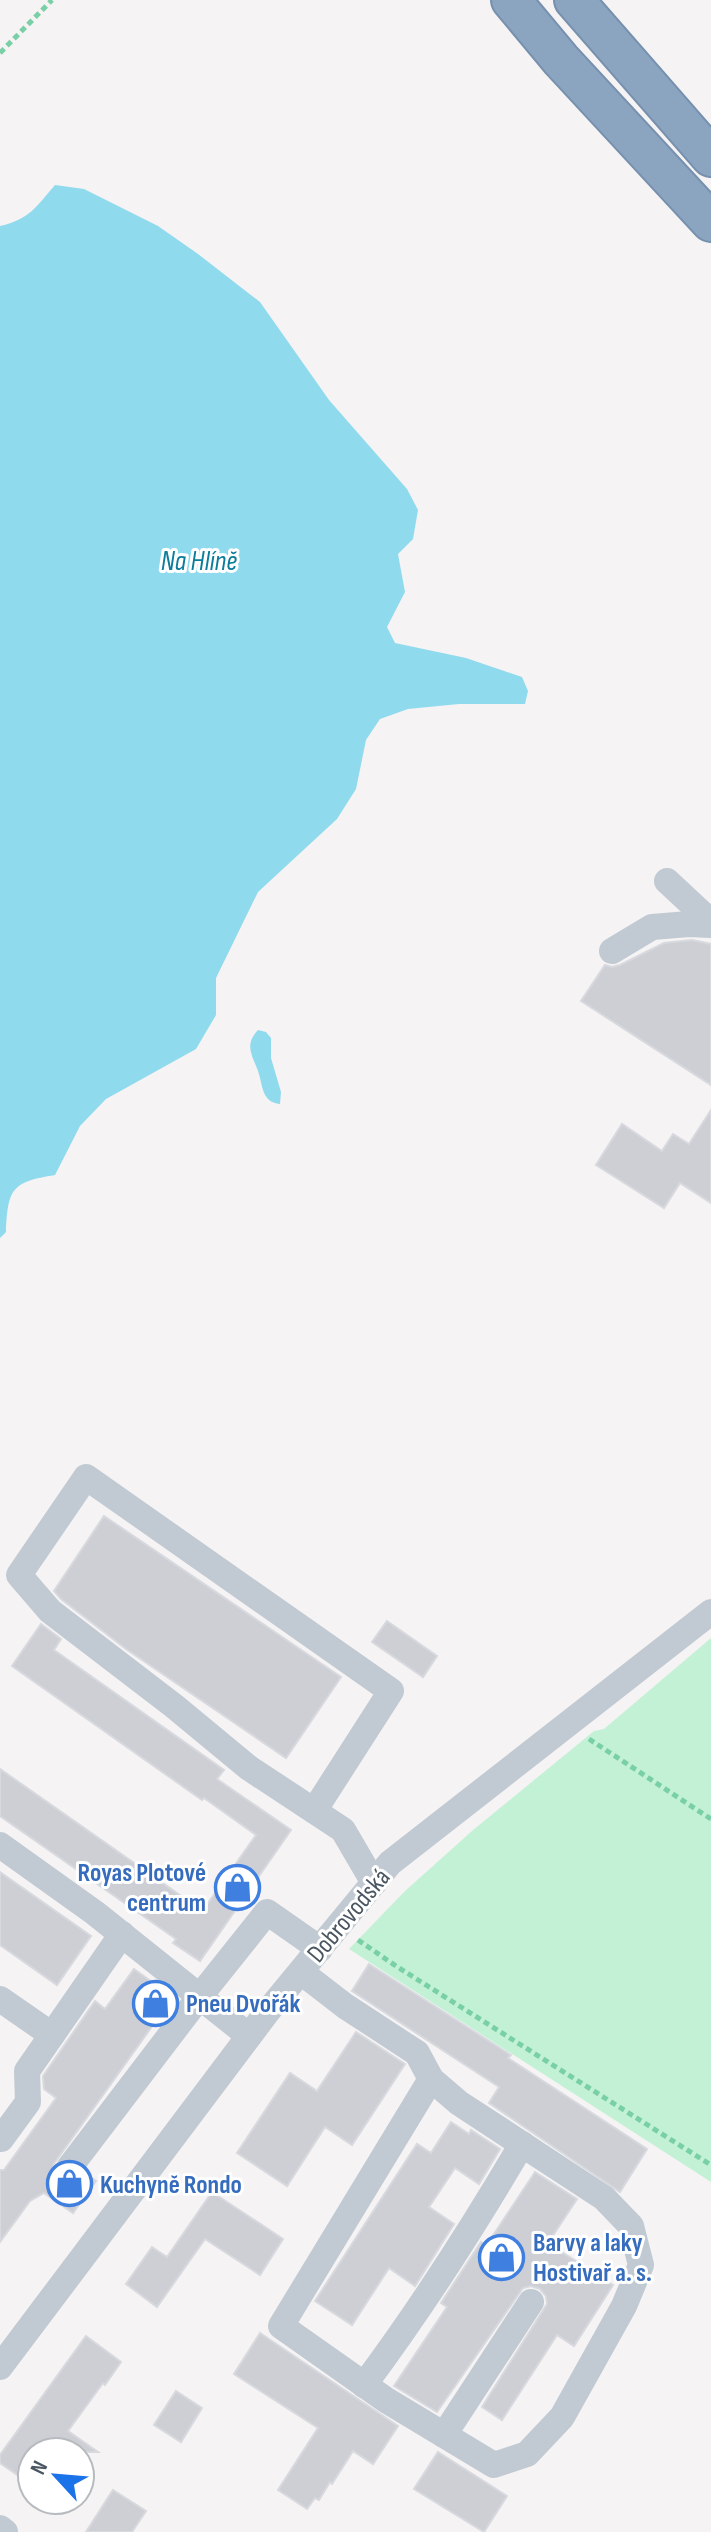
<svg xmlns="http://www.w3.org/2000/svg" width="711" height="2532" font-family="'Sofia Sans Condensed',sans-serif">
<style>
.green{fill:#c3f1d5}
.water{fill:#90daee}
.building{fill:#cdcfd5;stroke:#d7d9de;stroke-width:2}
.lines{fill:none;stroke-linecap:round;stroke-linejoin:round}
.highway-casing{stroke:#7690ad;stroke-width:42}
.path{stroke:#7ad0a6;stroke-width:5;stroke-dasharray:6 4;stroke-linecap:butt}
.minor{stroke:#c1cad2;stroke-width:26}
.highway{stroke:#8ba5c1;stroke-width:38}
.labels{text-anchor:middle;stroke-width:6;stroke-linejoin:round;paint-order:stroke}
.shop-label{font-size:26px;font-weight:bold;fill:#366cbe;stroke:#fff;text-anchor:start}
.street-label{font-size:26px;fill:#4a5661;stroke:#fff}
.water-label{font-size:28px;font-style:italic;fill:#0c7c9b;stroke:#fff}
</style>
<rect width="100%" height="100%" fill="#f5f3f3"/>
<polygon class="green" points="711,1638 711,2182 349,1949 405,1891 472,1831 594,1731 604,1729"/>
<g class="water">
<path d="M55,185L84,189L158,226L198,254L260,302L329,400L407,489L418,510L413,539L398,554L405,592L387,627L395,643L466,658L522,677L528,691L525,704H459L408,709L380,719L366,740L356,789L337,819L258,892L216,978V1015L196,1049L106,1099L80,1126L55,1175C12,1182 8,1188 6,1232L0,1238V226C30,219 36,207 55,185Z"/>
<path d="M258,1030L266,1032L271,1038V1058L281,1092L280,1104C261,1102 263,1085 258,1071C252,1055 244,1044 258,1030Z"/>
</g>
<g class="building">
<polygon points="692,940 711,944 711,1085 581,1001 605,965 612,967 620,965 664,943"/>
<polygon points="711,1110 711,1203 680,1183 664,1208 596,1165 622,1124 662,1151 673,1134 689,1144"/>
<polygon points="104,1516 341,1677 286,1758 126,1649 61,1599 54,1591"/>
<polygon points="387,1621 437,1656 423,1677 372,1642"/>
<polygon points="41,1624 61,1639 54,1650 224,1770 217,1779 291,1830 200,1961 173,1943 176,1939 0,1816 0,1769 197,1907 201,1903 206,1906 256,1835 204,1798 202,1800 12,1666"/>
<polygon points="0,1872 91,1936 57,1985 0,1945"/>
<polygon points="369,1964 511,2055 508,2058 647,2149 620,2192 489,2103 499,2087 352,1991"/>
<polygon points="134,1969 173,1997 53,2165 55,2175 66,2184 76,2182 85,2173 96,2181 73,2213 44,2193 30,2201 0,2242 0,2170 4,2170 56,2098 44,2089 43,2076 95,2001 105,2009"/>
<polygon points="356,2032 405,2064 352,2145 325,2127 287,2186 237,2153 290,2073 317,2091"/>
<polygon points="451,2122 469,2134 471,2130 500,2149 479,2184 455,2168 429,2207 454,2224 415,2286 389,2268 352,2325 315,2301 417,2144 431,2153"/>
<polygon points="535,2172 577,2199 548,2243 613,2285 574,2346 557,2335 502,2420 482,2407 547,2304 546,2296 540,2289 531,2286 523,2288 437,2412 394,2386 447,2307 441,2303 481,2242 486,2246"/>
<polygon points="212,2192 283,2239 260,2275 205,2239 157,2307 126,2284 152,2247 167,2257"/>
<polygon points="260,2333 398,2426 373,2464 353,2451 332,2484 330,2482 319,2500 315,2498 307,2509 278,2490 318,2428 234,2374"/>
<polygon points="86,2336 121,2362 105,2385 103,2383 68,2431 98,2452 32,2452 32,2485 0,2463 0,2455"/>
<polygon points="176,2391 202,2408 181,2442 154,2425"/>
<polygon points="438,2452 507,2496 484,2532 414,2489"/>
<polygon points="113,2490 146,2511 132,2532 86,2532"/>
</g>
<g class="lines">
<defs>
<g id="highway">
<polyline points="511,0 561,60 711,222"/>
<polyline points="574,0 711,157"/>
</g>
</defs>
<use href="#highway" class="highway-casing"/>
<g class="path">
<polyline points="0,53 52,0"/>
<polyline points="589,1739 711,1819"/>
<polyline points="358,1940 396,1966 711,2165"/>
</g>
<g class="minor">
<polyline points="667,881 711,922"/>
<polyline points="612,951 652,927 689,924 711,925"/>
<polyline points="314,1811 391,1691 86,1477 19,1575 50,1611 174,1706 249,1768 343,1830 374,1883"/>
<polyline points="0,1845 95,1913 249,2036"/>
<polyline points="301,1972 345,2006 417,2053 431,2079 281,2326 386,2400 494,2465 527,2454 562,2417 624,2306 641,2265 631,2226 604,2198 459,2103 431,2079"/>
<polyline points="0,1999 52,2035"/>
<polyline points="1,2139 28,2102 27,2071 122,1934"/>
<polyline points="69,2168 200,1996 267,1912 320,1949"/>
<polyline points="0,2367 268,2011 390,1863 711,1612"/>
<path d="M364,2385C423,2306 472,2229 522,2144"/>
<polyline points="444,2435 531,2302"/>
<polyline points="0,2528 5,2532"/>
</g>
<use href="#highway" class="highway"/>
</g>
<defs>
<symbol id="shop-ring" viewBox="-11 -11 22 22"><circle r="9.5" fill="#fff" stroke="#3f7fe0" stroke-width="1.5"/><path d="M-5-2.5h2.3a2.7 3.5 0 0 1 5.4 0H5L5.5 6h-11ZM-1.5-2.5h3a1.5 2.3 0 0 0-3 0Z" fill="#3f7fe0"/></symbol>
</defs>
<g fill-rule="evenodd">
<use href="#shop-ring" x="212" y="1862" width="51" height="51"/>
<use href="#shop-ring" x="130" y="1978" width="51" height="51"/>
<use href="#shop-ring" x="44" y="2158" width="51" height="51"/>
<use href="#shop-ring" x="476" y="2232" width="51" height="51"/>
</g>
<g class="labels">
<g class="shop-label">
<text x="206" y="1881" text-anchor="end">Royas Plotové<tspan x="206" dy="30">centrum</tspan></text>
<text x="186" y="2012">Pneu Dvořák</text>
<text x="100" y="2193">Kuchyně Rondo</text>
<text x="533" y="2251">Barvy a laky<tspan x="533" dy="30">Hostivař a. s.</tspan></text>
</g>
<g class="street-label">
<text transform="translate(348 1915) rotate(-50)" y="9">Dobrovodská</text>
</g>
<g class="water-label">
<text x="199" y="570">Na Hlíně</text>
</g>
</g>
<g transform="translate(56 2476) rotate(296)"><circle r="38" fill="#ffffff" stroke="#b7bbc0" stroke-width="2"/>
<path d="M0-6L14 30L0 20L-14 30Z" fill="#1a73e8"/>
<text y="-12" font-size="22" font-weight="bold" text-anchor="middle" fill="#4a5661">N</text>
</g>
</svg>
